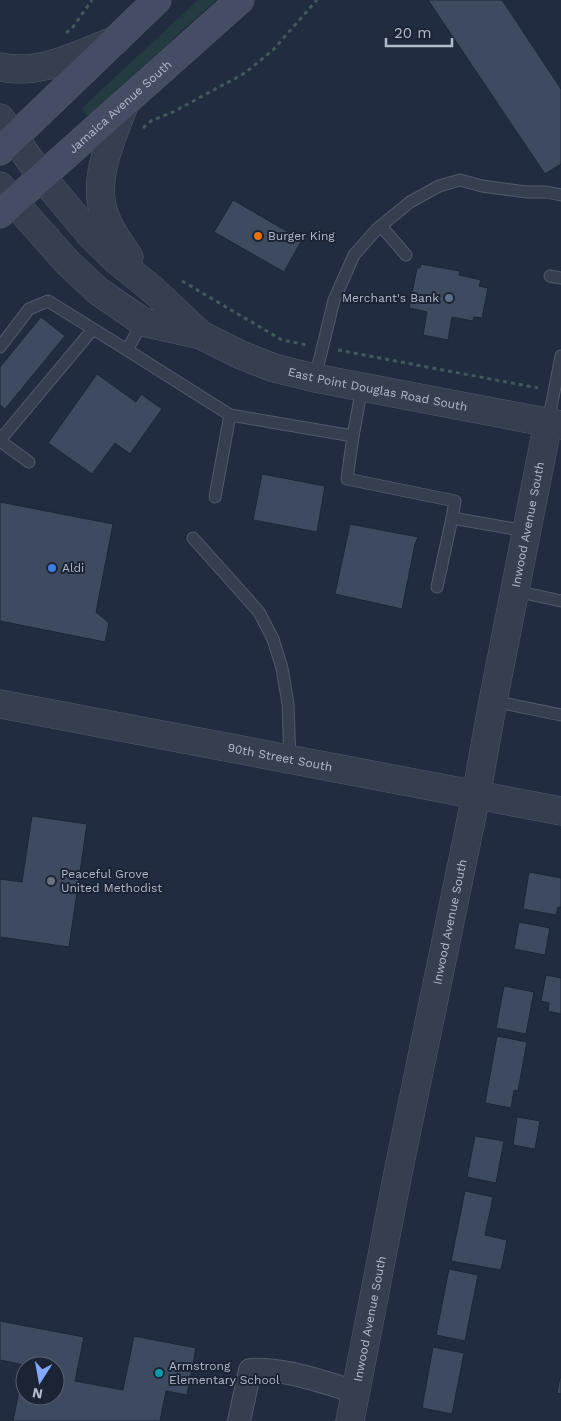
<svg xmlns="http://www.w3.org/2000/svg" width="561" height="1421" font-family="'Work Sans',sans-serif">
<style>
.green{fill:#243b41}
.building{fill:#3e4a60;stroke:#1d2637;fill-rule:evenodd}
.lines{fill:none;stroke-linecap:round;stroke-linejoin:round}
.service-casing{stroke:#515a6b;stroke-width:13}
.minor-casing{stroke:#515a6b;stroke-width:24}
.tertiary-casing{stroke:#515a6b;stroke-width:29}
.secondary-casing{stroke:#515a6b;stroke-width:29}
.path{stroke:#42585e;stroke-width:3;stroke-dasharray:4 4;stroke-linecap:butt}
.service{stroke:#363f50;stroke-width:11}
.minor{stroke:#363f50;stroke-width:22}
.tertiary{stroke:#363f50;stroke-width:28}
.secondary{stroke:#444d63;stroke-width:28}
.food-dot{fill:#e8710a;stroke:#1b2435;stroke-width:2}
.service-dot{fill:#5c6f8a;stroke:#1b2435;stroke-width:2}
.shop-dot{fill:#3f7fe0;stroke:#1b2435;stroke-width:2}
.worship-dot{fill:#6b7280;stroke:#1b2435;stroke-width:2}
.culture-dot{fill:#0f9aa8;stroke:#1b2435;stroke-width:2}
.labels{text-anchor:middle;stroke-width:4;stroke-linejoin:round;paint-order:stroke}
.street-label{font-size:12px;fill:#b3bacb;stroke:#1b2435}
.poi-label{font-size:12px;fill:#b3bacb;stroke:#1b2435;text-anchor:start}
</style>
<rect width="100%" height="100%" fill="#222c40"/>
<polygon class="green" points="198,0 216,0 88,116 82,108"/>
<g class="building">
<polygon points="428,0 502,0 561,89 561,164 545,174"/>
<polygon points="233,200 302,240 284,272 214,232"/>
<polygon points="421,264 460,271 459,275 481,280 479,286 488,288 482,318 474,317 473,321 452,317 448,340 423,335 427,312 409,308 417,268 420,268"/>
<polygon points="41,317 65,336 5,409 0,405 0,367"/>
<polygon points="97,374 136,402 141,394 162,409 130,454 115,443 92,474 48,443"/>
<polygon points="262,474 325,486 317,532 253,520"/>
<polygon points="0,502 113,524 96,612 109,623 105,642 0,621"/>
<polygon points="350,524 418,537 415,544 402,609 335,594"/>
<polygon points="32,816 87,824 69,947 0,937 0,879 22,882"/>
<polygon points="529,872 561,878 561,907 558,907 556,915 523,909"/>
<polygon points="519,922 550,928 545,955 514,949"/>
<polygon points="546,975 561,978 561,1014 548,1011 549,1003 541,1001"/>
<polygon points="504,986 534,992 526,1034 496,1028"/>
<polygon points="497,1036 527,1042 518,1091 514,1090 511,1108 485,1103"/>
<polygon points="517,1117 540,1121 535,1149 513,1145"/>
<polygon points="475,1136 504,1141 496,1183 467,1177"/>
<polygon points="465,1191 493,1197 485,1235 507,1240 501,1270 451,1261"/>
<polygon points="449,1269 478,1275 465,1341 436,1335"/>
<path d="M0,1321L84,1337L75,1381L123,1390L134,1336L196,1348L187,1395L166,1391L160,1421H13L24,1365L0,1360ZM25,1366H55V1396H25Z"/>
<polygon points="433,1347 464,1353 452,1414 422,1408"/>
<polygon points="560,1377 561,1378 561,1394 557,1393"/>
</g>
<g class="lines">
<defs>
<g id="service">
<polyline points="381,226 406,255"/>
<polyline points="550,276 561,278"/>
<polyline points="0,347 29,309 48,301 127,350 143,322"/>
<polyline points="127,350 230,415 353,436 362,388"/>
<polyline points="315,378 334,300 354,255 377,229 410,202 439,186 460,180 482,186 526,192 547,192 561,195"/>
<polyline points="548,423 561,356"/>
<polyline points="353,436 347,479 455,501 452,518 526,531"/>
<polyline points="0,440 93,329"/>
<polyline points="0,441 29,462"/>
<polyline points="215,497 230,415"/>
<polyline points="193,538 259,612 273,639 282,668 288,704 290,760"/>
<polyline points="437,587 452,518"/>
<polyline points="515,591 561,601"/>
<polyline points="493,701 561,715"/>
</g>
<path id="minor" d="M239,1421L250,1370C286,1368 322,1382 356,1392"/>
<g id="tertiary">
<path d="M0,67C40,76 79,54 116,40"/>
<path d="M125,103C112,138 89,183 107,221C113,234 121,246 129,257"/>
<polyline points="0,118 42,177 89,233 116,260 152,289 200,334"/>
<path id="s1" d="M0,186L67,262L98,291L143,322L201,335L241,355L274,368L315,378L561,425"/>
<path id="s2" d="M0,704L561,811"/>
<path id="s3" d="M350,1421L399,1168L476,796L493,701L548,423"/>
</g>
<g id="secondary">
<polyline points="0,151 157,0"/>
<path id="s4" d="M0,214L240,0"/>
</g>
</defs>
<use href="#service" class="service-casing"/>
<use href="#minor" class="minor-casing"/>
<use href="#tertiary" class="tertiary-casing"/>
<use href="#secondary" class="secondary-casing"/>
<g class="path">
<polyline points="66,33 73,27 92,0"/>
<polyline points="143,128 151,121 173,112 245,73 273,50 317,0"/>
<polyline points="182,281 282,340 307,345"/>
<polyline points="338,350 538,388"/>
</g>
<use href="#service" class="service"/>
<use href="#minor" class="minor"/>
<use href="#tertiary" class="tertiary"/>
<use href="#secondary" class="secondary"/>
</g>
<circle class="food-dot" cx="258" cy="236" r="5"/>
<circle class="service-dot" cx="449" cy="298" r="5"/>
<circle class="shop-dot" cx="52" cy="568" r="5"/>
<circle class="worship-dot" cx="51" cy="881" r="5"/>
<circle class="culture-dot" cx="159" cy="1373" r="5"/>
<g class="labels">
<g class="street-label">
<text dy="4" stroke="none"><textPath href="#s4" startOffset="161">Jamaica Avenue South</textPath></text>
<text dy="4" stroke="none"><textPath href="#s1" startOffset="444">East Point Douglas Road South</textPath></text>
<text dy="4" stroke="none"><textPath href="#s3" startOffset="914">Inwood Avenue South</textPath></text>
<text dy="4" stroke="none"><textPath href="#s2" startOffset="285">90th Street South</textPath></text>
<text dy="4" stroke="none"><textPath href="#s3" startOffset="509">Inwood Avenue South</textPath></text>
<text dy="4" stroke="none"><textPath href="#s3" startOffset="104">Inwood Avenue South</textPath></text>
</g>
<g class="poi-label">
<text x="268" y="240">Burger King</text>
<text x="439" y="302" text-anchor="end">Merchant's Bank</text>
<text x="62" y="572">Aldi</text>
<text x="61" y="878">Peaceful Grove<tspan x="61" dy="14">United Methodist</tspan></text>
<text x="169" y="1370">Armstrong<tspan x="169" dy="14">Elementary School</tspan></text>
</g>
</g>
<g transform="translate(40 1381) rotate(191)"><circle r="24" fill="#1b2435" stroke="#586071"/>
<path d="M0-4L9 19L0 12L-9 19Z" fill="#83a8ff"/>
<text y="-8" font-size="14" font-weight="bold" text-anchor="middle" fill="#b3bacb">N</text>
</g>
<path d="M386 38v8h66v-8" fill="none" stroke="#b3bacb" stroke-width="2.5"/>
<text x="394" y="38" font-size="15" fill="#b3bacb" stroke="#1b2435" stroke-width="4" paint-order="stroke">20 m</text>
</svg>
